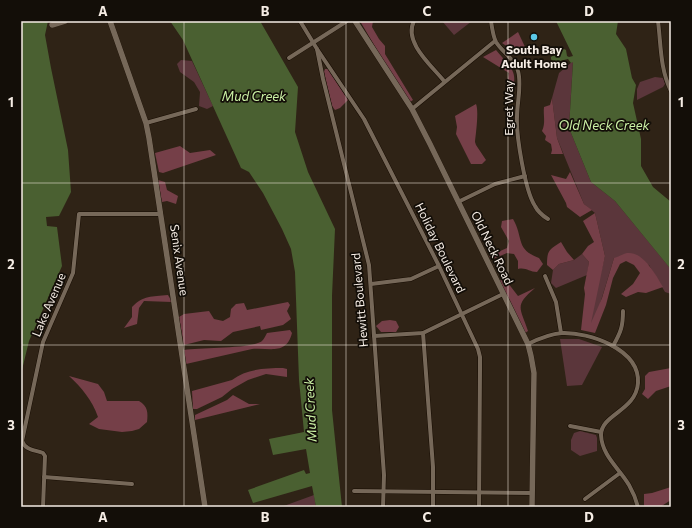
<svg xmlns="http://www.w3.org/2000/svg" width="692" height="528" font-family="Commissioner,sans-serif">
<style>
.green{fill:#5b363b}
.forest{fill:#753f48}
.water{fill:#4a6031}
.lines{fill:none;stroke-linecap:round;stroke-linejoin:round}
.street-casing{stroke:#170c02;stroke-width:5}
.secondary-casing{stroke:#170c02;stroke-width:6}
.street{stroke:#766859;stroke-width:4}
.secondary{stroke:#766859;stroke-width:5.5}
.grid{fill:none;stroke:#f5ece4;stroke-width:1;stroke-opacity:0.55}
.poi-dot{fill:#5bc8e7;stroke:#130e08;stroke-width:1.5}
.labels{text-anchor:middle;stroke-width:3.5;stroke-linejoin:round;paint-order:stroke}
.poi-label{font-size:12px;font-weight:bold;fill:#f5ece4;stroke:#130e08}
.street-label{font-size:12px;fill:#f5ece4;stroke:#130e08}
.water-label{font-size:13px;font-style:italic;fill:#cbf1a5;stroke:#130e08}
.neatline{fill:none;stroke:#f5ece4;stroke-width:1.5}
.grid-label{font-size:13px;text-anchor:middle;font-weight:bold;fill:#f5ece4}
</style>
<rect width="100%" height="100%" fill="#2f2316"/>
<g class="green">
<polygon points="442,21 472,21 454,35"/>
<polygon points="181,60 192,61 213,106 207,109 199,106 200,92 194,82 180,72 177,64"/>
<polygon points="573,61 569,128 591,182 615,201 670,268 671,271 671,294 665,292 649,265 614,258 592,330 587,329 605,256 595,213 584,204 557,138 552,98 559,73"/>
<polygon points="655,77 663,78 665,84 663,87 637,100 637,89 640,82"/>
<polygon points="582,254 589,262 587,275 556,288 551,283 553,270 559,264 574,260"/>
<polygon points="560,339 579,339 602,347 582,385 567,386"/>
<polygon points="580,431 596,435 597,438 597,451 580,456 571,450 571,440 574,433"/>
<polygon points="314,495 316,507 281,507"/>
</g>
<g class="forest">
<polygon points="360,21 373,21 372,27 379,39 385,46 385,54 413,100 410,102 387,67"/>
<polygon points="518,32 526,49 512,50 502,43"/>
<path d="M496,50C509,66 520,71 511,93L507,84L509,73L483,57Z"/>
<polygon points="325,69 328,69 348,100 340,108 335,110 332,106 324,72"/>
<path d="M552,98L557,138L563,154H551L552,150L551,144L545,140L546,136L542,131C546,123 543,115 544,107L550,105Z"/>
<path d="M476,104C479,111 476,133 475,142L476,145L486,160L482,164H471L456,134L457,127L455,116Z"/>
<polygon points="180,146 190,153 210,150 216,155 163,173 159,172 155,153"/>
<polygon points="570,172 584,204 592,210 580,217 567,207 566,203 551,175 566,179"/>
<polygon points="158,180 165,182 167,190 178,196 176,204 167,201 162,202"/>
<path d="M595,213L605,256L591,323L602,298L614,258C618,257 623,254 627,253C643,251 656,275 663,287L646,293L638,292L626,297L621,294L633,284L640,273L634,265L626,261L620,264L613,278L606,305L595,333L581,330L585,294L584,288L589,262L582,254L588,246L594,242L583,221Z"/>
<path d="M513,219C524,238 515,249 539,258L543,264L537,272C529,272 526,267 518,269V261L514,254L507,253L493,259L489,256L507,248L509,241L501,227L502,221Z"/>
<path d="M561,242L567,252L574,260L559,264L553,270L547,265C547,250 549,250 561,242Z"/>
<path d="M501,280L508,283L518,296L535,288C514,306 520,307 528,331L525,333L498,281Z"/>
<path d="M168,295L172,302L144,301L139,308L137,324L124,328L132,317V307C144,295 151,297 168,295Z"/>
<polygon points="288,302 290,305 287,311 291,319 283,325 261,330 260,326 233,332 221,341 204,340 184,345 179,317 184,314 209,311 214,319 223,321 230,317 231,309 236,304 244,303 247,310"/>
<polygon points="390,320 396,321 399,327 396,332 381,332 376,326 382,321"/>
<path d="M290,330L292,333C286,356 269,347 252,349L186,364L184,350C201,347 252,349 262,341C264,339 266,335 267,333Z"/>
<path d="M283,368L287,369V377L266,374L248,380L232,389L222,397L197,409H193L192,391L232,380C246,369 265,368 283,368Z"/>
<polygon points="671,368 671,386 656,391 648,399 642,394 645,389 645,376 649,372"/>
<path d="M69,376L98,384L104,392L107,401H139C148,406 148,413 147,422L139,429L132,431L122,432L99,429L89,424L98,417C92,400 82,388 69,376Z"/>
<polygon points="233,395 249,404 260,404 195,420 195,415 227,400"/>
<polygon points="671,487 671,500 660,507 645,507 644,505 644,494 652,493"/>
</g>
<g class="water">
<polygon points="21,21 48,21 45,35 51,68 68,150 71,192 59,216 46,217 47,226 57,227 62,266 29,341 21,374"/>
<polygon points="170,21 260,21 298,87 295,132 308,172 335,229 332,296 332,410 342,507 316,507 312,486 253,503 248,490 304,470 306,474 310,473 306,449 273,455 269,439 304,432 299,380 295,272 291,249 282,229 263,193 249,172 241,168 183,40"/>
<polygon points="556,21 618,21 616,34 626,49 632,78 636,85 633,103 641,139 641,166 653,187 671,202 671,271 669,267 615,201 591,182 569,128 573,62 571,63 568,59 556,62 552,61 551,59 551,57 564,49 566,50 567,56 569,57 573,56"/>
</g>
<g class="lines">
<defs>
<g id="street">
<polyline points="300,21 317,49 364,119 439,266 478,349 480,357 480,369 479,507"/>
<path d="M414,21C403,42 432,66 444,81"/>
<path d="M491,21C492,28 493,36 496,42C502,52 515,59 518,71C522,85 517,102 517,117C516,135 525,191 535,206C538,212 543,216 548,219"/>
<path d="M658,21C661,45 660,69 671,91"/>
<polyline points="317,49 323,79 369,265 384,475 383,507"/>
<polyline points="289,58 347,21"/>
<polyline points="412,109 495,41"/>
<polyline points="146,123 196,109"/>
<polyline points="458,202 495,184 525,176"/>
<polyline points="545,276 556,302 561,333"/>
<polyline points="371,284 411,279 439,266"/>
<polyline points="423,333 433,467 433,507"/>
<polyline points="374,336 423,333 503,294"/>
<path d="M528,344C538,339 550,334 562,333C589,332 640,349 638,383C636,411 601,414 601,435C602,456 619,468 629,485C633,492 636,499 638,507"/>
<path d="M613,346C621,332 623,326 623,311"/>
<polyline points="570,426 601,432"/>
<polyline points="44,477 132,484"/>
<polyline points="354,491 532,493"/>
<polyline points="585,499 620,473"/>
<path d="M43,507L45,456L43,453C35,450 25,450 22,441L43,342L73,273L79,214H161"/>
</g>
<g id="secondary">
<polyline points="110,21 146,123 149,138 205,507"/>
<polyline points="355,21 412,109 430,144 528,344 531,356 534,373 532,507"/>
<polyline points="52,25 65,21"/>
</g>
</defs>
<use href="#street" class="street-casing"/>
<use href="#secondary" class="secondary-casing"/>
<use href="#street" class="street"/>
<use href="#secondary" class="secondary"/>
</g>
<path class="grid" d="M184,21V507M346,21V507M508,21V507M21,183H671M21,345H671"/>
<circle class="poi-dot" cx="534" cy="37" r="4"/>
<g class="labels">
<g class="poi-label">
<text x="534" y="54">South Bay<tspan x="534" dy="14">Adult Home</tspan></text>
</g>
<g class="street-label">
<text transform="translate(509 108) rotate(-90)" y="4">Egret Way</text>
<text transform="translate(440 248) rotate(64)" y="4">Holiday Boulevard</text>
<text transform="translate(492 248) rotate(64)" y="4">Old Neck Road</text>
<text transform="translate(179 260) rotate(82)" y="4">Senix Avenue</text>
<text transform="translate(360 300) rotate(-95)" y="4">Hewitt Boulevard</text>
<text transform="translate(49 305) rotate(-67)" y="4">Lake Avenue</text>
</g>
<g class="water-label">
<text x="254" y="101">Mud Creek</text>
<text x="604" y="130">Old Neck Creek</text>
<text transform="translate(310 410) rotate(-93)" y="5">Mud Creek</text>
</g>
</g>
<rect width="692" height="528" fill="none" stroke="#130e08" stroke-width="44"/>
<rect x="22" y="22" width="648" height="484" class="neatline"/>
<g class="grid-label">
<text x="103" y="16">A</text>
<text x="265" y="16">B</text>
<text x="427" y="16">C</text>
<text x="589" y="16">D</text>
<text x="11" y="107">1</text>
<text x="681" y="107">1</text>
<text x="11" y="269">2</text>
<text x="681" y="269">2</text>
<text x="11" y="430">3</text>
<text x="681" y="430">3</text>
<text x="103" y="522">A</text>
<text x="265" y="522">B</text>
<text x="427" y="522">C</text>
<text x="589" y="522">D</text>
</g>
</svg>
